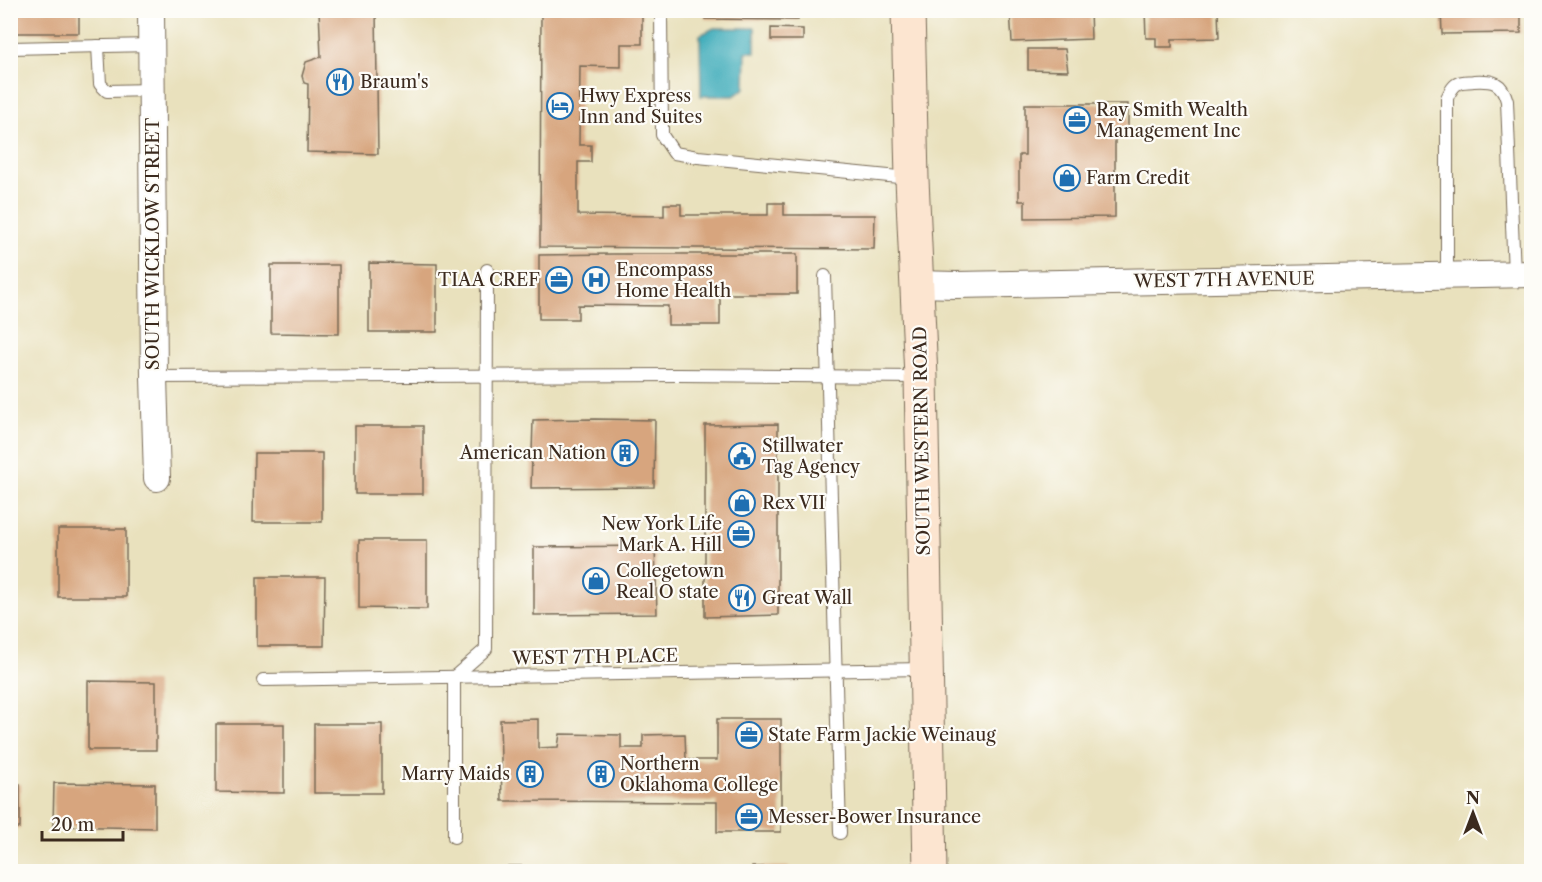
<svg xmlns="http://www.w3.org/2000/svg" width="1542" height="882" font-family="'Libre Caslon Text',serif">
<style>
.water{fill:#3baab9;stroke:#3b6a6c;stroke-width:1.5}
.building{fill:#d7a57e}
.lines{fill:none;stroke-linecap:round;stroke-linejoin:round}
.lane-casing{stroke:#786a56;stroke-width:14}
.street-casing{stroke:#786a56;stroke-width:28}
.secondary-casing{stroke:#786a56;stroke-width:35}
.lane{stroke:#fff;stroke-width:12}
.street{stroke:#fff;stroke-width:26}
.secondary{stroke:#fce5d0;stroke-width:33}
.labels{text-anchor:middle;stroke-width:4.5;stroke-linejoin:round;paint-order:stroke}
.poi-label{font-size:18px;fill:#3b2a1e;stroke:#fdfcf7;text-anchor:start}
.street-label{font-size:18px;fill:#3b2a1e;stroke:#fdfcf7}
</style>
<rect width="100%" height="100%" fill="#fdfcf7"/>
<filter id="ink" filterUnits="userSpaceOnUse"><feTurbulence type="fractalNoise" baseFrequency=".0167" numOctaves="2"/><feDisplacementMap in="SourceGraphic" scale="12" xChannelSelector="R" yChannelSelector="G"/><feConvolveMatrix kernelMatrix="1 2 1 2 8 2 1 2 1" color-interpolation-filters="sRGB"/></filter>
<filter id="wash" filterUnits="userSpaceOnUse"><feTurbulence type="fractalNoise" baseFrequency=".008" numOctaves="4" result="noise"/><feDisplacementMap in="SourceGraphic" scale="24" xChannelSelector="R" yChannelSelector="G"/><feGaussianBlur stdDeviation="1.35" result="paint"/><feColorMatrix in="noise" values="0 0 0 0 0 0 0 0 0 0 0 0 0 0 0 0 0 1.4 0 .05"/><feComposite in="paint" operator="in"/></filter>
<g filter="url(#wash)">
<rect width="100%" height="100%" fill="#e9e1bd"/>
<polygon class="water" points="714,28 755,28 755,52 746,52 745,88 734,96 701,96 700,35"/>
<g id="blocks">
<g class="building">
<rect x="10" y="10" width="69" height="23"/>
<polygon points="319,10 376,10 378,154 307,152 308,84 304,83 302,76 306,62 321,57"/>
<polygon points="541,10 642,10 642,44 621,44 621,67 580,66 579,145 591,145 591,162 578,162 578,215 664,216 664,204 681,204 681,215 768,215 768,203 784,203 784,215 875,215 874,249 540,247"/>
<polygon points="705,10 798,10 798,20 705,19"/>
<polygon points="1010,10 1090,10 1091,39 1012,42"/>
<polygon points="1145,10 1218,10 1219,38 1172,39 1172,47 1156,47 1156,38 1146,38"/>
<polygon points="1441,10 1521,10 1521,33 1442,34"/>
<polygon points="771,28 803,29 803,40 771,40"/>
<polygon points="1028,49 1065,49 1068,71 1028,70"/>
<polygon points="1025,104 1128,104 1128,136 1115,136 1115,217 1025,218 1025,201 1019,201 1019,155 1025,155"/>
<polygon points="613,254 797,254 797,294 720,294 720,325 668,325 668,306 578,305 578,319 539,319 539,255"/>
<polygon points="369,263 437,264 437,332 369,332"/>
<polygon points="271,265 339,265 339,334 271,333"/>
<polygon points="595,419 655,420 654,487 531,488 533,420"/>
<polygon points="778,424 778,615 705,617 705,425"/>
<rect x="355" y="426" width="68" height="68"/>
<polygon points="254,453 322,453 322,522 253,522"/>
<polygon points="10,504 14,504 13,572 10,572"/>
<rect x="58" y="529" width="68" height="68"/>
<polygon points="359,540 427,540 427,609 359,608"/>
<polygon points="655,546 657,614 534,615 534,547"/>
<polygon points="257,577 325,577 324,646 257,646"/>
<polygon points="88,681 156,682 156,750 88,750"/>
<polygon points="538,719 538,748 558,747 560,734 621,735 621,748 643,748 643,735 685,734 686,760 717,760 717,719 781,719 781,832 717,832 717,802 502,801 500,720"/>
<polygon points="216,724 284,724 284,793 216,792"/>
<rect x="314" y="724" width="68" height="69"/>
<polygon points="54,783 155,784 155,828 53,826"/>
<rect x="10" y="784" width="10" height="44"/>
<rect x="508" y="866" width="32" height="6"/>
<rect x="752" y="867" width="38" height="5"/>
</g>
</g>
</g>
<g filter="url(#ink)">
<use href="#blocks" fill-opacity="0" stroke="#786a56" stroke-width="1.5"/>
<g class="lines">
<defs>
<g id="lane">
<polyline points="661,10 662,135 674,153 698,157 909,178"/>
<polyline points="98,46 100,84 107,91 152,90"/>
<polyline points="10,48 152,45"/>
<polyline points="825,276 840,833"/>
<path d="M1447,276V98C1450,92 1453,85 1459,83C1463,81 1470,82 1474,81C1493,80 1502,82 1507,101L1514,274"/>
<polyline points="154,377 678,375 920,377"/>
<polyline points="263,680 925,669"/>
<polyline points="454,837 454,677 486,649 487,270"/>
</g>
<g id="street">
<polyline points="151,10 154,377 157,478"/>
<polyline points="917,284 956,285 1532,274"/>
</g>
<polyline id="secondary" points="908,10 912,179 921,377 930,872"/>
</defs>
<use href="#lane" class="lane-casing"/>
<use href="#street" class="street-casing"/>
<use href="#secondary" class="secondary-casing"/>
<use href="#lane" class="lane"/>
<use href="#street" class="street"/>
<use href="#secondary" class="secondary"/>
</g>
</g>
<defs>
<symbol id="restaurant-ring" viewBox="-11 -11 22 22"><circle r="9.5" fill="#fdfcf7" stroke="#1f6fb2" stroke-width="1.5"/><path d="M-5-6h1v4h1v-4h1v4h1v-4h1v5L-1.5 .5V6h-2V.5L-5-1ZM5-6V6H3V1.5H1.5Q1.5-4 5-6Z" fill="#1f6fb2"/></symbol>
<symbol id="hotel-ring" viewBox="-11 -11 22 22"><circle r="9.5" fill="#fdfcf7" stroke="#1f6fb2" stroke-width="1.5"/><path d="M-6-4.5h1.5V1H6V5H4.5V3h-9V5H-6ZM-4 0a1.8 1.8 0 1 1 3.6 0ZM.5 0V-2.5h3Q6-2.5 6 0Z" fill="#1f6fb2"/></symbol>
<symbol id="office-ring" viewBox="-11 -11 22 22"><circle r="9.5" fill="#fdfcf7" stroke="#1f6fb2" stroke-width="1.5"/><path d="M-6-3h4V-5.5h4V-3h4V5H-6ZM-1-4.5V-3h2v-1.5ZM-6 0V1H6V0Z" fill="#1f6fb2"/></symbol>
<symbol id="shop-ring" viewBox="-11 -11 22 22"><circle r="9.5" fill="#fdfcf7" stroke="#1f6fb2" stroke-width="1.5"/><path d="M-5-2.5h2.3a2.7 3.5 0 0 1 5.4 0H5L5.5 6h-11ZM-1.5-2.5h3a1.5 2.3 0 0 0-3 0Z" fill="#1f6fb2"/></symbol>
<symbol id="hospital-ring" viewBox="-11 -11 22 22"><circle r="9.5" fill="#fdfcf7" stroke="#1f6fb2" stroke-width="1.5"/><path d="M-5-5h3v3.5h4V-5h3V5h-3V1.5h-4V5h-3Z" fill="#1f6fb2"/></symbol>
<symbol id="building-ring" viewBox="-11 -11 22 22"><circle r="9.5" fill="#fdfcf7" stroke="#1f6fb2" stroke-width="1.5"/><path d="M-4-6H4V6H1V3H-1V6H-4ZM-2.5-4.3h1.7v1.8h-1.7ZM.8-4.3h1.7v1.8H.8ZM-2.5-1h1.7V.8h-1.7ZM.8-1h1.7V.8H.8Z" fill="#1f6fb2"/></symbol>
<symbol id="civic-ring" viewBox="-11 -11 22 22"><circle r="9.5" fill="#fdfcf7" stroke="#1f6fb2" stroke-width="1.5"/><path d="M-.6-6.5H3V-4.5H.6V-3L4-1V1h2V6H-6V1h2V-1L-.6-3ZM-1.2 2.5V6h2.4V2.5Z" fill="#1f6fb2"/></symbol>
</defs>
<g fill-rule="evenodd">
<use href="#restaurant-ring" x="325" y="67" width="30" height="30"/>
<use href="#hotel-ring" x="545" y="91" width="30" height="30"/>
<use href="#office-ring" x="1062" y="105" width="30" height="30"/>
<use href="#shop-ring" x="1052" y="163" width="30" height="30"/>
<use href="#office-ring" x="544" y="265" width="30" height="30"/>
<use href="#hospital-ring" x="581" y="265" width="30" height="30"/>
<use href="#building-ring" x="610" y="438" width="30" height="30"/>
<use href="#civic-ring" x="727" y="441" width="30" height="30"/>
<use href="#shop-ring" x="727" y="488" width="30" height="30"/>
<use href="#office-ring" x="726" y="519" width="30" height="30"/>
<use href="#shop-ring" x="581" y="566" width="30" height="30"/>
<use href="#restaurant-ring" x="727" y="583" width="30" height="30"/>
<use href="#office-ring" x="734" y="720" width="30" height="30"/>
<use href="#building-ring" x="515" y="759" width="30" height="30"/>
<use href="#building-ring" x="586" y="759" width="30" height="30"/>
<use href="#office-ring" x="734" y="802" width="30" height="30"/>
</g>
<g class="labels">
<g class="poi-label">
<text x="360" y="88">Braum's</text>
<text x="580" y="102">Hwy Express<tspan x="580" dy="21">Inn and Suites</tspan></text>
<text x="1096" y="116">Ray Smith Wealth<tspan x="1096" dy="21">Management Inc</tspan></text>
<text x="1086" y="184">Farm Credit</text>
<text x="616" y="276">Encompass<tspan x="616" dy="21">Home Health</tspan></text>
<text x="540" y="286" text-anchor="end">TIAA CREF</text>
<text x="762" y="452">Stillwater<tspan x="762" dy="21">Tag Agency</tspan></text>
<text x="606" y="459" text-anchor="end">American Nation</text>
<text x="762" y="509">Rex VII</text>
<text x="722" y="530" text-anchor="end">New York Life<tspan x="722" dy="21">Mark A. Hill</tspan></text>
<text x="616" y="577">Collegetown<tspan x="616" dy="21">Real O state</tspan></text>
<text x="762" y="604">Great Wall</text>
<text x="768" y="741">State Farm Jackie Weinaug</text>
<text x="620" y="770">Northern<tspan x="620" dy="21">Oklahoma College</tspan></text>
<text x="510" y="780" text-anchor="end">Marry Maids</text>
<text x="768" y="823">Messer-Bower Insurance</text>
</g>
<g class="street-label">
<text transform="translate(153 244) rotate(-90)" y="6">SOUTH WICKLOW STREET</text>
<text transform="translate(1224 280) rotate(-1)" y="6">WEST 7TH AVENUE</text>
<text transform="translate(922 441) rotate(-91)" y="6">SOUTH WESTERN ROAD</text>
<text transform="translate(595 657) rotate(-1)" y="6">WEST 7TH PLACE</text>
</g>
</g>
<rect width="1542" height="882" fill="none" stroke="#fdfcf7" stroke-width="36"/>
<g transform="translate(1473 813)" stroke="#fdfcf7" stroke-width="4.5" paint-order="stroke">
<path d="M0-4.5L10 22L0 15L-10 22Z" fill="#3b2a1e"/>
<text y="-9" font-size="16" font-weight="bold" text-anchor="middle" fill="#3b2a1e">N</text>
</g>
<path d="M42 831v9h81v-9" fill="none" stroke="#3b2a1e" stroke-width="3"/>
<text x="51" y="831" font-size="18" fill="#3b2a1e" stroke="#fdfcf7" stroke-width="4.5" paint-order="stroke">20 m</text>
</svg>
